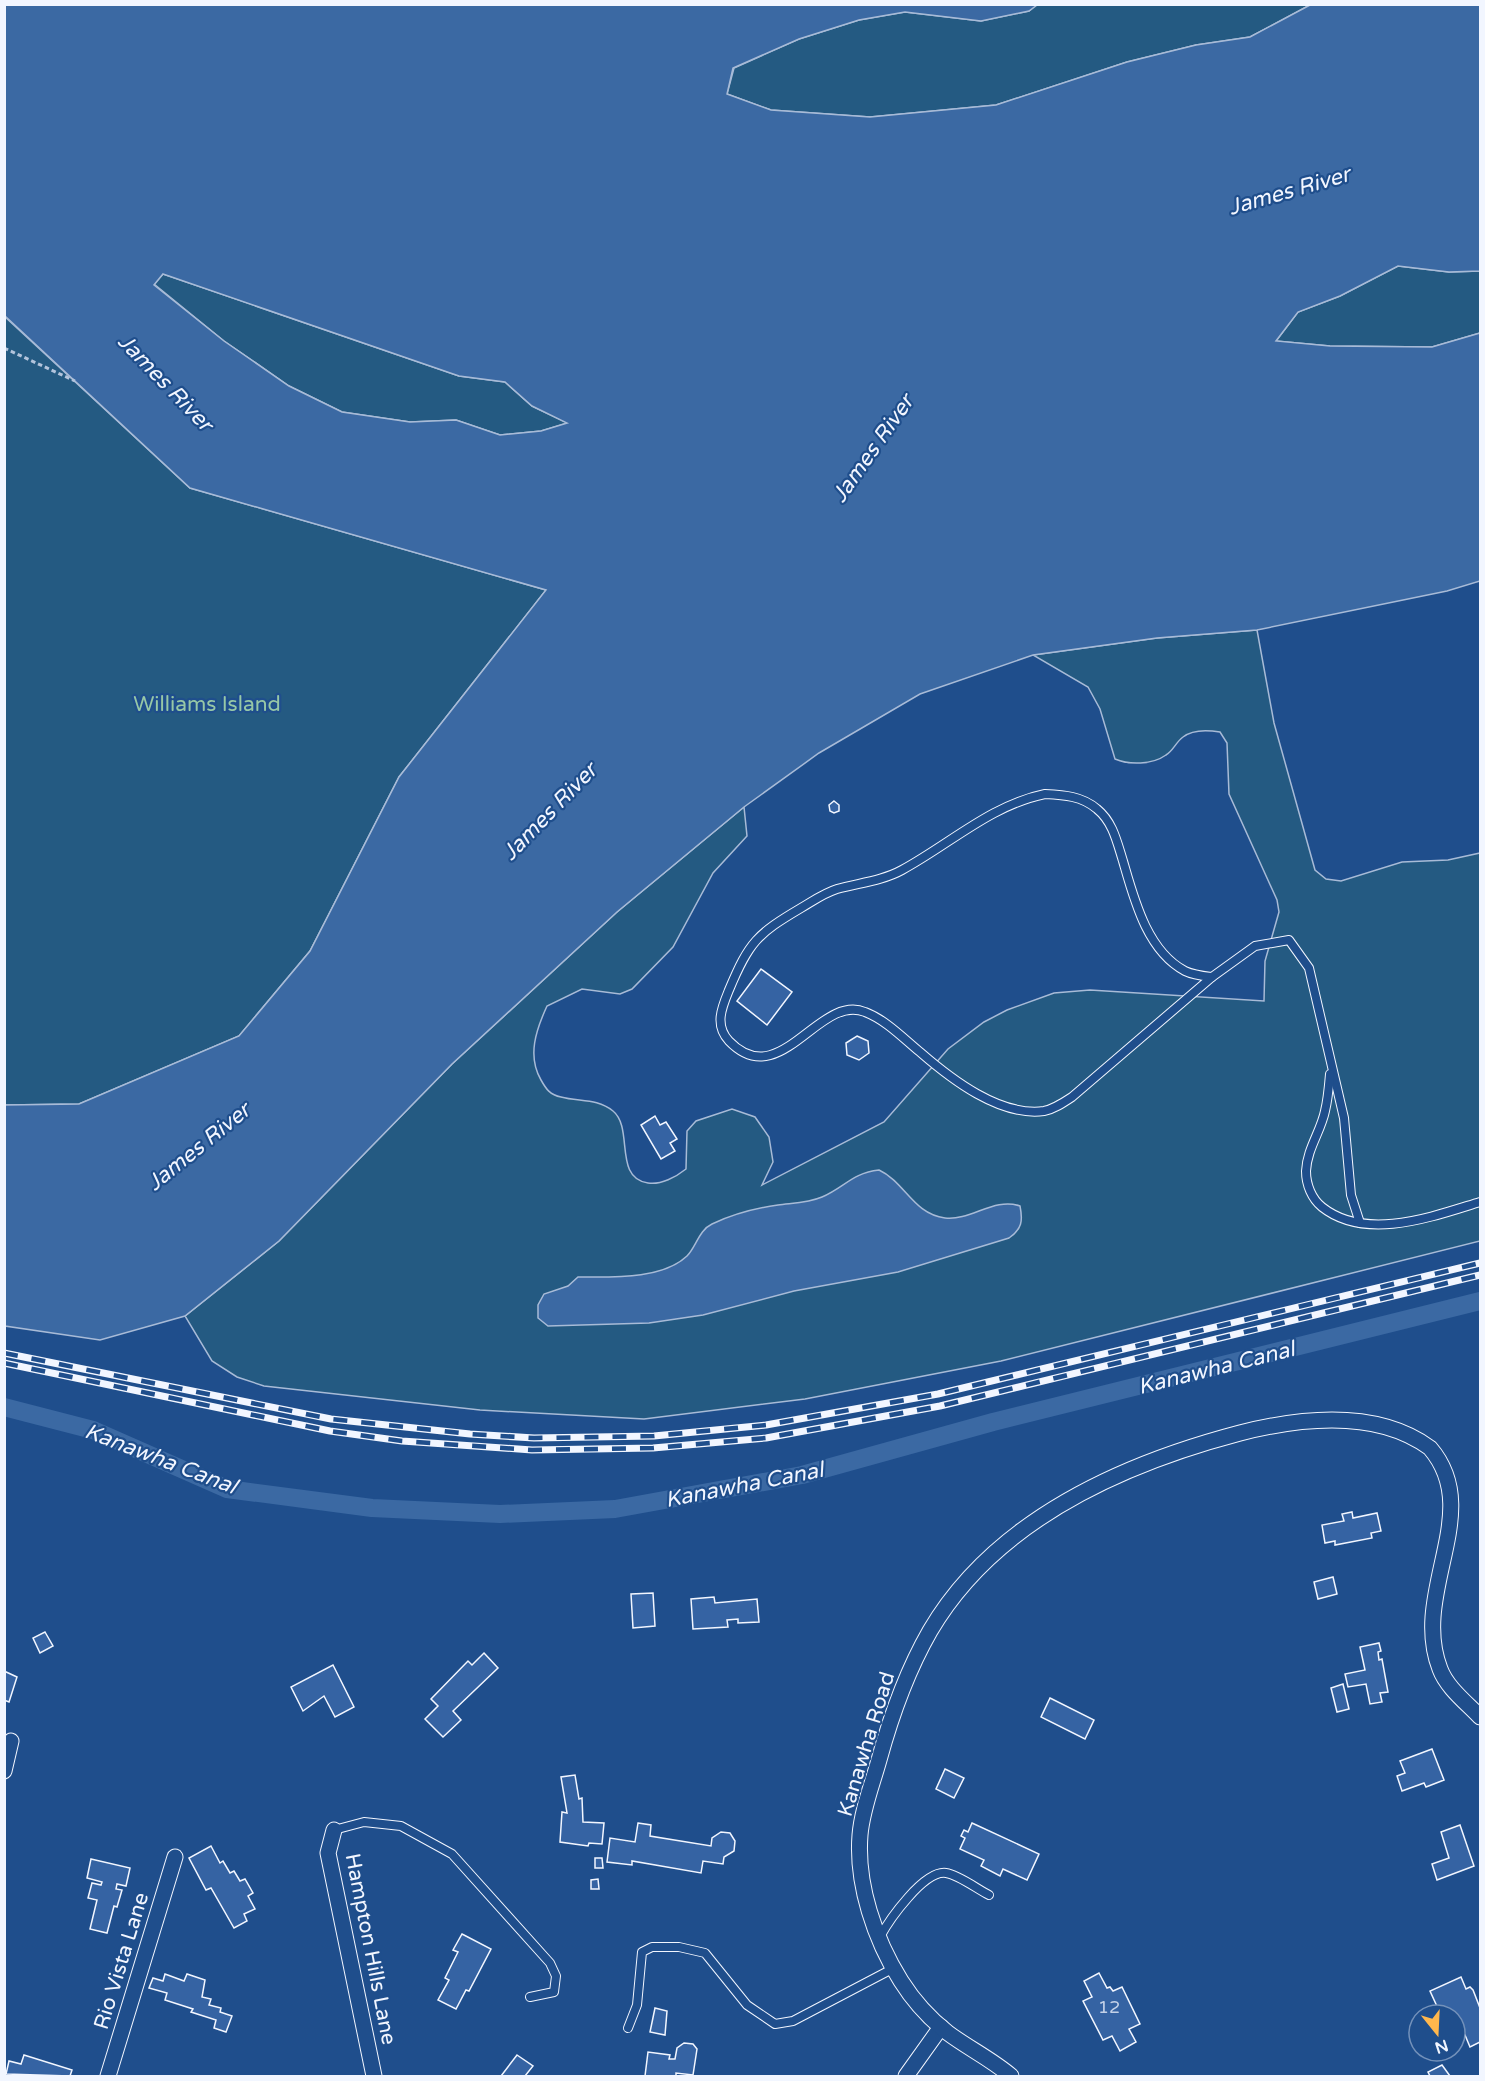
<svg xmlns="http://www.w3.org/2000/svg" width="1485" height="2081" font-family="'Varela Round',sans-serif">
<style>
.green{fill:#245a82;stroke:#a8bbd7;stroke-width:1.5}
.water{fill:#3b69a3;stroke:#a8bbd7;stroke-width:1.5;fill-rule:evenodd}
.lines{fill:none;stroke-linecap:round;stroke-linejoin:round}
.canal{stroke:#3b69a3;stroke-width:18}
.building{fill:#3563a3;stroke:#f2f6ff;stroke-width:1.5}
.lane-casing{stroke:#f2f6ff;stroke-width:10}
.street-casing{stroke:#f2f6ff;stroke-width:17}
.path{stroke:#b3c4dc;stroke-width:3;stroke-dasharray:4.5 3;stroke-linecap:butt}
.lane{stroke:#1f4e8c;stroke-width:8}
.street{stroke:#1f4e8c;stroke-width:15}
.rail-casing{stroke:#f2f6ff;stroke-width:7}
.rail{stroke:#1f4e8c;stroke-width:4.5;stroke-dasharray:14;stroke-linecap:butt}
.labels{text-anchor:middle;stroke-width:4.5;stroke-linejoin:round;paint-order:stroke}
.number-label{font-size:18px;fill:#c3d1e8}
.park-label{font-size:21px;fill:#97c8a6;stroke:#1f4e8c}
.street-label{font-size:21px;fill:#f2f6ff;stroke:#1f4e8c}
.water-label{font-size:22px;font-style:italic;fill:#f2f6ff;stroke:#1f4e8c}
</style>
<rect width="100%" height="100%" fill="#1f4e8c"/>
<g class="green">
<polygon points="1037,4 1310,5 1250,37 1196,45 1127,62 996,105 870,117 771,110 727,94 734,68 799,39 859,20 905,12 981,21 1029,11"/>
<polygon points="1398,266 1449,272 1480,271 1480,333 1432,347 1330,346 1276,341 1298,312 1340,296"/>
<polygon points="163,274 459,376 505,382 532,406 568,423 541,431 500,435 456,420 410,422 342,412 289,386 224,341 154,284"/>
<polygon points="4,316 190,488 546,590 399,777 310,951 239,1036 79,1104 5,1105"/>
<path d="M1257,630L1274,723L1315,870L1326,879L1341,881L1402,862L1448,860L1480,853V1241L1001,1361L805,1399L644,1419L480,1410L264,1386L237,1377L212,1361L185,1316L279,1241L452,1064L617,912L744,807L747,836L713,873L673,947L632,989L620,994L582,989L547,1006C536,1030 527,1056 541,1080C546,1089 550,1095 561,1097C579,1102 597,1098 613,1111C634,1128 613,1178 648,1183C661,1185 676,1177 686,1169L687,1131L696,1121L732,1109L755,1117L769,1137L773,1162L762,1185L884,1122L948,1049L984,1022L1007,1010L1054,993L1090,990L1264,1001L1265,961L1279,912L1277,900L1229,794L1227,743L1220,732C1208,730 1193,729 1183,737C1176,742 1173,751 1166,755C1152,765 1129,765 1115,759L1100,709L1088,687L1033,655L1157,638Z"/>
</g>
<g class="water">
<path d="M5,4L1037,5L1029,11L981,21L905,12L859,20L799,39L733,68L727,94L771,110L870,117L996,105L1127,62L1196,45L1250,37L1310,5H1480V271L1449,272L1398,266L1340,296L1298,312L1276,341L1330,346L1432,347L1480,333V581L1447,591L1257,630L1157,638L1033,655L920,694L819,753L744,807L617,912L452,1064L279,1241L185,1316L100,1340L5,1326V1105L79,1104L239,1036L310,951L399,777L546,590L190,488L5,316ZM163,274L459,376L505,382L532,406L567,423L541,431L500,435L456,420L410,422L342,412L289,386L224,341L154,285Z"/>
<path d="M879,1170C905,1182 913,1214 945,1218C971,1221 994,1197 1020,1206C1023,1221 1022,1229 1009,1238L898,1272L794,1291L703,1315L649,1323L548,1326L538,1318V1305L544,1294L568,1286L578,1277C610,1277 662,1280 687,1256C696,1247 699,1230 712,1224C731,1215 757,1208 778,1205C793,1203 808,1203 822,1197C845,1187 852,1173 879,1170Z"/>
</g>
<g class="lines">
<polyline class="canal" points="4,1407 93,1430 227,1489 372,1508 500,1514 615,1509 802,1475 993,1422 1480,1301"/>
</g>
<g class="building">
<polygon points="834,801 839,805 839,811 834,813 830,811 829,805"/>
<polygon points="761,969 792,992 767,1025 737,1001"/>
<polygon points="857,1036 868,1041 869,1053 859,1060 847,1055 846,1043"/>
<polygon points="655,1116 660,1125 666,1122 677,1139 670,1143 675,1151 661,1159 641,1125"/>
<polygon points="1352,1512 1353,1518 1377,1513 1381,1531 1371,1533 1372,1538 1335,1545 1335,1541 1325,1543 1322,1525 1344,1521 1342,1514"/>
<polygon points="1333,1577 1337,1594 1318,1599 1314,1582"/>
<polygon points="653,1593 655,1626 633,1628 631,1594"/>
<polygon points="714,1597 715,1603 757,1599 759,1622 738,1623 738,1619 727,1620 728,1627 693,1629 691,1599"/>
<polygon points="45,1632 53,1646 40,1653 33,1638"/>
<polygon points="1379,1643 1381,1651 1378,1652 1379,1660 1382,1659 1388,1692 1380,1693 1382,1702 1370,1704 1366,1684 1348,1687 1345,1674 1365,1670 1360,1647"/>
<polygon points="484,1653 498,1668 453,1711 461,1720 443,1737 425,1719 438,1706 431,1699 468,1661 472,1665"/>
<polygon points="333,1665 354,1707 335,1717 324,1696 303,1711 291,1687"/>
<polygon points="4,1671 17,1677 9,1702 4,1700"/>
<polygon points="1343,1684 1349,1709 1337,1712 1331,1688"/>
<polygon points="1050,1698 1094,1720 1085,1739 1041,1717"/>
<polygon points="1432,1749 1444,1780 1426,1787 1424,1783 1402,1791 1397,1776 1405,1773 1400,1761"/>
<polygon points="945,1769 964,1778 954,1798 936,1789"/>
<polygon points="575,1775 579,1799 582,1798 583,1822 604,1823 602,1844 589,1843 588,1846 560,1842 562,1812 567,1813 561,1777"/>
<polygon points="638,1823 651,1825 650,1836 711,1846 712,1838 721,1832 730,1833 735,1841 734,1851 724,1857 723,1864 703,1861 701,1873 632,1861 632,1865 607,1862 610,1838 635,1842"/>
<polygon points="972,1823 1039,1854 1027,1880 1003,1869 1000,1876 981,1866 984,1860 960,1849 965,1838 961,1836 964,1830 968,1832"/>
<polygon points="1460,1825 1474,1866 1437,1880 1432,1864 1449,1858 1441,1832"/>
<polygon points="211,1846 220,1863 223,1861 230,1873 234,1871 240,1881 245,1879 253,1893 248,1896 255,1909 244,1914 247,1921 234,1928 211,1888 206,1890 189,1858"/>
<polygon points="595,1858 602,1858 603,1868 595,1868"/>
<polygon points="91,1859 130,1868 126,1886 117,1884 116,1889 122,1890 117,1907 114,1906 107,1933 90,1929 97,1900 88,1898 92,1883 101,1885 102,1882 87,1878"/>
<polygon points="598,1879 599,1889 591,1889 591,1880"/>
<polygon points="462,1934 491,1949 469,1991 466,1990 456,2009 438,2000 449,1980 445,1978 458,1952 453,1950"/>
<polygon points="1099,1973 1107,1988 1110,1987 1113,1991 1122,1987 1140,2024 1129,2029 1136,2042 1120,2051 1112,2036 1103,2040 1083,2001 1092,1997 1084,1981"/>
<polygon points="165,1974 184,1981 187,1974 205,1980 202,1997 211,1999 209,2005 221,2008 220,2012 232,2016 226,2032 214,2028 216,2020 191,2012 193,2009 165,2000 167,1993 149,1988 153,1978 163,1981"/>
<polygon points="1461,1977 1466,1989 1470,1987 1473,1990 1480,2008 1480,2042 1470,2047 1465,2035 1457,2039 1455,2015 1441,2015 1430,1991"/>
<polygon points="655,2008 667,2011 665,2035 650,2032"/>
<polygon points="684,2043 693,2044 697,2049 693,2075 676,2073 676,2076 645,2076 648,2052 670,2055 669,2059 675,2059 677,2048"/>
<polygon points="24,2055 72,2070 70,2076 6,2074 9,2061 21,2064"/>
<polygon points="517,2055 533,2066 525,2076 501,2076"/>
<polygon points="1442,2065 1450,2076 1430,2076 1428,2072"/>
</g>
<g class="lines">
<defs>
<g id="lane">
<path d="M1045,794C1064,795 1082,796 1097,809C1113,822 1117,842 1123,861C1134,899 1147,951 1185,971C1193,975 1203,976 1212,977L1072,1097C1063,1103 1054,1109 1044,1111C1000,1117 951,1079 920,1052C903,1038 886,1020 865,1012C819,993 780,1094 729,1041C714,1025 722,1007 729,990C749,942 757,934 801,908C813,901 824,893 837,889C858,883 882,881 902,870C950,844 991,805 1045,794Z"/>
<polyline points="1212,977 1255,946 1289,940 1309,968 1344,1118 1351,1195 1360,1223"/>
<path d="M1330,1074C1329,1086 1328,1099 1325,1111C1321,1131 1307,1149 1306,1171C1306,1185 1312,1199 1322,1207C1366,1242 1434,1216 1480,1202"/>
<polyline points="334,1830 364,1822 401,1826 452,1854 550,1963 556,1976 554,1992 530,1997"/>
<path d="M880,1937C889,1920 924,1870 946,1873C959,1875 977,1889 989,1895"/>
<polyline points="628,2028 637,2005 642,1952 652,1947 679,1947 705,1953 747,2005 775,2024 793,2021 894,1968"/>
</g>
<g id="street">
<polyline points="4,1771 11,1741"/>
<polyline points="334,1830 328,1853 374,2076"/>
<polyline points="108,2076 175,1857"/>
<polyline points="906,2076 941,2027"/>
<path d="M1011,2076C991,2059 968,2048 948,2033C930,2019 913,2000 901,1981C875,1940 856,1884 860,1835C862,1810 872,1785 879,1760C891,1716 907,1671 930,1631C995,1520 1122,1464 1240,1433C1299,1418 1377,1409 1430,1448C1485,1512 1410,1592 1440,1669C1447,1688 1467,1703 1480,1717"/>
</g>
</defs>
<use href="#lane" class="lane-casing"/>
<use href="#street" class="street-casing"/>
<polyline class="path" points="4,348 75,381"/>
<use href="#lane" class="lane"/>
<use href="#street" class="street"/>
<defs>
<g id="rail">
<polyline points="4,1353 331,1419 470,1434 534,1438 654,1436 766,1425 938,1394 1480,1263"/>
<polyline points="4,1363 330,1431 402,1441 532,1450 653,1448 766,1438 940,1406 1480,1275"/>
</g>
</defs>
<use href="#rail" class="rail-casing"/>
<use href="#rail" class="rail"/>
</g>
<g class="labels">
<g class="number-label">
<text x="1109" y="2013">12</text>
</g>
<g class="park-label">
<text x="207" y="711">Williams Island</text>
</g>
<g class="street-label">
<text transform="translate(866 1744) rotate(-73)" y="7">Kanawha Road</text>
<text transform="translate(371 1949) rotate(79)" y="7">Hampton Hills Lane</text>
<text transform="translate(121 1961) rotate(-73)" y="7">Rio Vista Lane</text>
</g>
<g class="water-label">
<text transform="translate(1289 190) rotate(-16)" y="8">James River</text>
<text transform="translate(166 382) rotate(46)" y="8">James River</text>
<text transform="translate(872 448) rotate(-55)" y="8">James River</text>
<text transform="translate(549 811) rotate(-46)" y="8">James River</text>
<text transform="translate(198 1146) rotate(-39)" y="8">James River</text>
<text transform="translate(1216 1367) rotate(-14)" y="8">Kanawha Canal</text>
<text transform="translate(161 1458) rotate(21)" y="8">Kanawha Canal</text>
<text transform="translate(744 1484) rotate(-11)" y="8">Kanawha Canal</text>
</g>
</g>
<rect width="1485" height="2081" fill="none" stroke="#f2f6ff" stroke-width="12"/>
<g transform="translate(1437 2033) rotate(162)"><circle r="28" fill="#1f4e8c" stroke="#7391ba" stroke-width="1.5"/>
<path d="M0-4.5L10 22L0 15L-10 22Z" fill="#ffb74d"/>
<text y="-9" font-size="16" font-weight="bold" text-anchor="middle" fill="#f2f6ff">N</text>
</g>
</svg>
